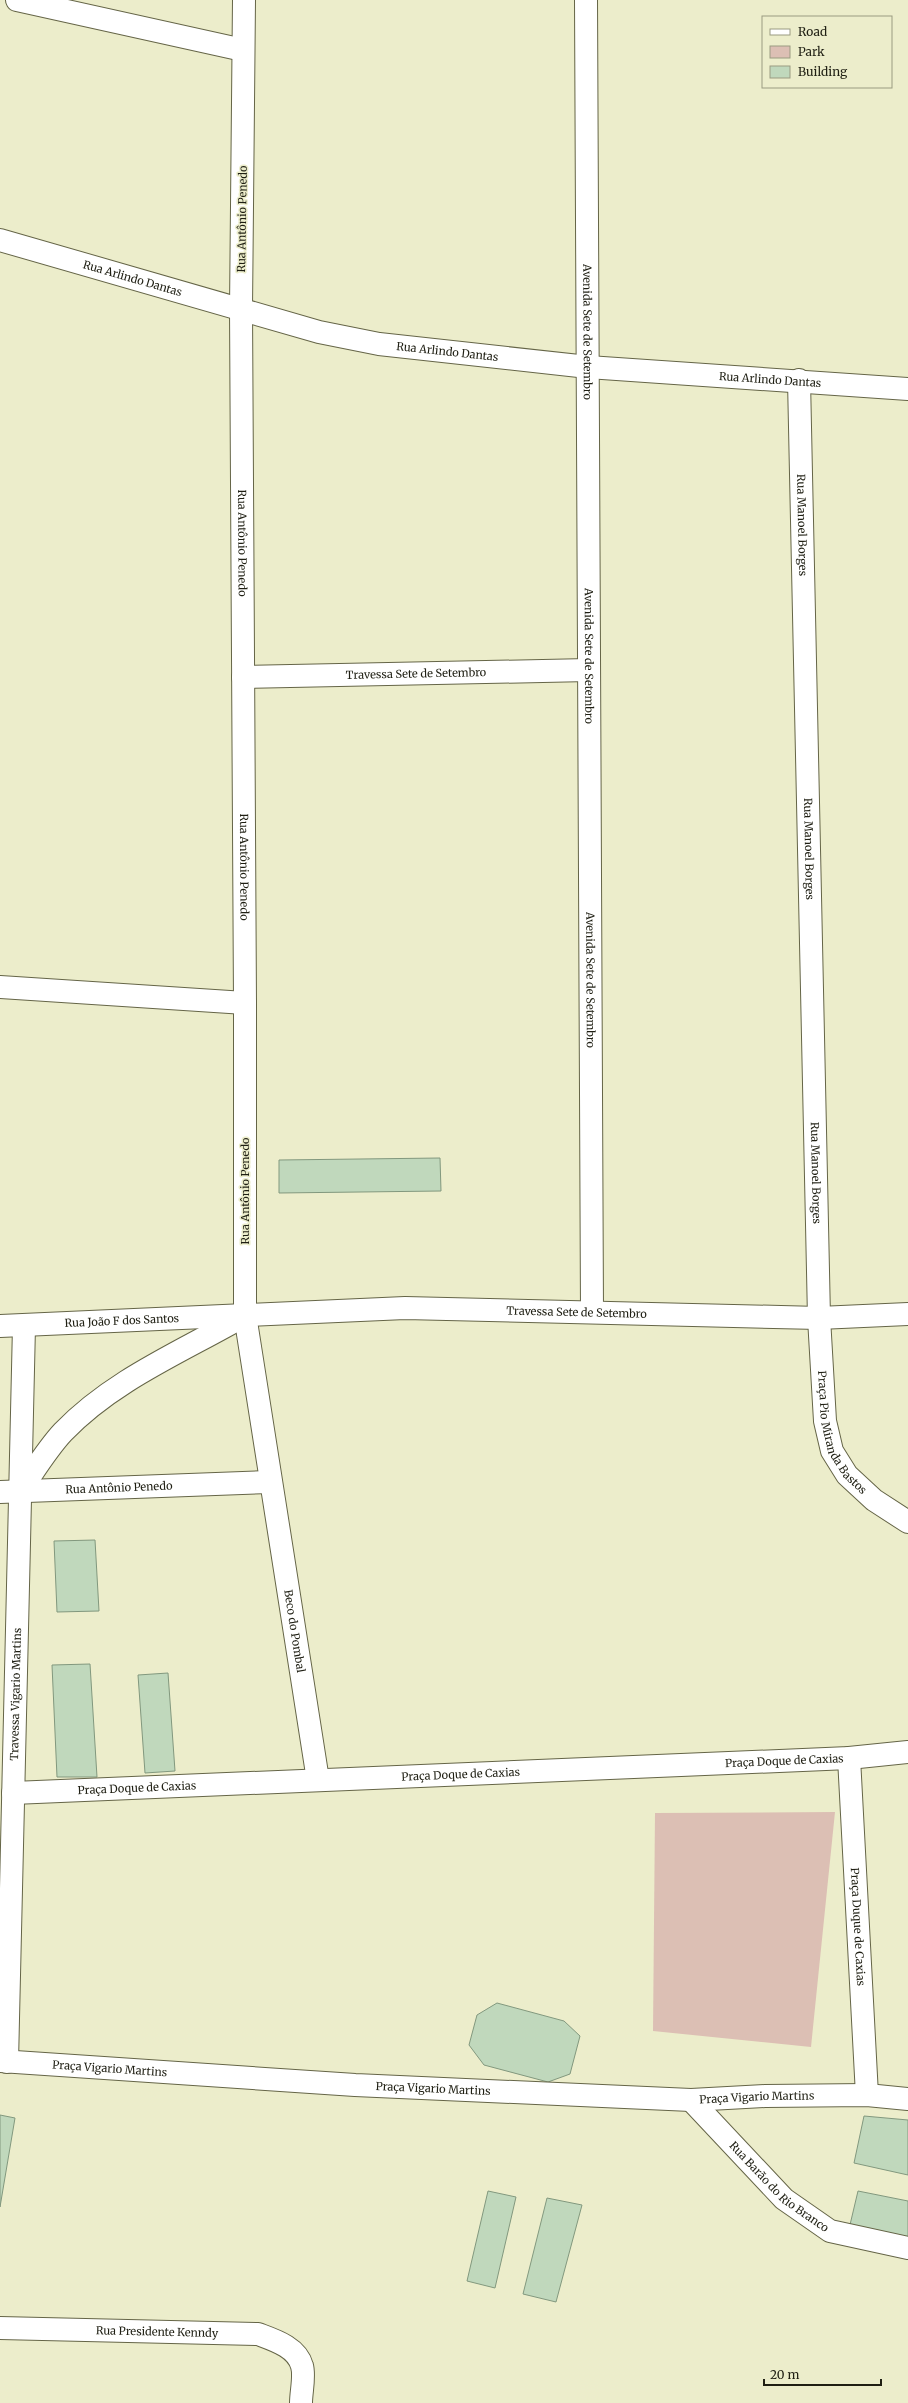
<svg xmlns="http://www.w3.org/2000/svg" width="908" height="2403" font-family="Merriweather,serif">
<style>
.green{fill:#dcbfb4}
.building{fill:#c0d8bc;stroke:#82987e}
.lines{fill:none;stroke-linecap:round;stroke-linejoin:round}
.minor-casing{stroke:#656547;stroke-width:24}
.tertiary-casing{stroke:#656547;stroke-width:24}
.minor{stroke:#fff;stroke-width:22}
.tertiary{stroke:#fff;stroke-width:22}
.labels{text-anchor:middle;stroke-width:3;stroke-linejoin:round;paint-order:stroke}
.street-label{font-size:11px;fill:#1f1f13;stroke:#ecedcb}
</style>
<rect width="100%" height="100%" fill="#ecedcb"/>
<polygon class="green" points="835,1812 811,2047 653,2031 655,1813"/>
<g class="building">
<polygon points="440,1158 441,1191 279,1193 279,1160"/>
<polygon points="95,1540 99,1611 57,1612 54,1541"/>
<polygon points="90,1664 97,1777 57,1777 52,1665"/>
<polygon points="168,1673 175,1771 145,1773 138,1675"/>
<polygon points="497,2003 564,2021 580,2036 570,2074 548,2082 484,2065 469,2045 477,2015"/>
<polygon points="0,2115 15,2118 0,2207"/>
<polygon points="864,2116 908,2120 908,2175 854,2163"/>
<polygon points="488,2191 516,2197 495,2288 467,2281"/>
<polygon points="858,2191 908,2201 908,2241 849,2229"/>
<polygon points="547,2198 582,2205 556,2302 523,2294"/>
</g>
<g class="lines">
<defs>
<g id="minor">
<polyline points="17,0 243,50"/>
<path id="s1" d="M244,0L241,309L245,1003V1315L318,1780"/>
<path id="s2" d="M586,0L592,1312"/>
<path id="s3" d="M0,240L319,332L379,344L588,367L908,389"/>
<path id="s4" d="M799,380L819,1318L825,1421L832,1451L847,1475L874,1500L908,1522"/>
<path id="s5" d="M243,677L589,670"/>
<polyline points="0,987 245,1003"/>
<path id="s6" d="M0,1326L405,1308L819,1318L908,1314"/>
<path d="M20,1491C34,1471 47,1449 63,1432C113,1380 181,1352 242,1317"/>
<path id="s7" d="M0,1492L269,1482"/>
<path id="s8" d="M849,1758L867,2095"/>
<path id="s9" d="M13,1793L849,1758L908,1752"/>
<path id="s10" d="M7,2062L24,1326"/>
<path id="s11" d="M691,2100L784,2199L830,2231L908,2248"/>
<path id="s12" d="M0,2328L258,2334C274,2340 297,2347 302,2366C305,2376 301,2392 301,2403"/>
</g>
<g id="tertiary">
<path id="s13" d="M0,2061L355,2085L691,2100L765,2096L867,2095L908,2099"/>
</g>
</defs>
<use href="#minor" class="minor-casing"/>
<use href="#tertiary" class="tertiary-casing"/>
<use href="#minor" class="minor"/>
<use href="#tertiary" class="tertiary"/>
</g>
<g class="labels">
<g class="street-label">
<text transform="translate(242 219) rotate(-89)" y="4">Rua Antônio Penedo</text>
<text dy="4" stroke="none"><textPath href="#s3" startOffset="138">Rua Arlindo Dantas</textPath></text>
<text dy="4" stroke="none"><textPath href="#s2" startOffset="332">Avenida Sete de Setembro</textPath></text>
<text dy="4" stroke="none"><textPath href="#s3" startOffset="462">Rua Arlindo Dantas</textPath></text>
<text dy="4" stroke="none"><textPath href="#s3" startOffset="786">Rua Arlindo Dantas</textPath></text>
<text dy="4" stroke="none"><textPath href="#s4" startOffset="145">Rua Manoel Borges</textPath></text>
<text dy="4" stroke="none"><textPath href="#s1" startOffset="543">Rua Antônio Penedo</textPath></text>
<text dy="4" stroke="none"><textPath href="#s2" startOffset="656">Avenida Sete de Setembro</textPath></text>
<text dy="4" stroke="none"><textPath href="#s5" startOffset="173">Travessa Sete de Setembro</textPath></text>
<text dy="4" stroke="none"><textPath href="#s4" startOffset="469">Rua Manoel Borges</textPath></text>
<text dy="4" stroke="none"><textPath href="#s1" startOffset="867">Rua Antônio Penedo</textPath></text>
<text dy="4" stroke="none"><textPath href="#s2" startOffset="980">Avenida Sete de Setembro</textPath></text>
<text dy="4" stroke="none"><textPath href="#s4" startOffset="793">Rua Manoel Borges</textPath></text>
<text transform="translate(245 1191) rotate(-90)" y="4">Rua Antônio Penedo</text>
<text dy="4" stroke="none"><textPath href="#s6" startOffset="577">Travessa Sete de Setembro</textPath></text>
<text dy="4" stroke="none"><textPath href="#s6" startOffset="122">Rua João F dos Santos</textPath></text>
<text dy="4" stroke="none"><textPath href="#s4" startOffset="1058">Praça Pio Miranda Bastos</textPath></text>
<text dy="4" stroke="none"><textPath href="#s7" startOffset="119">Rua Antônio Penedo</textPath></text>
<text dy="4" stroke="none"><textPath href="#s1" startOffset="1635">Beco do Pombal</textPath></text>
<text dy="4" stroke="none"><textPath href="#s10" startOffset="368">Travessa Vigario Martins</textPath></text>
<text dy="4" stroke="none"><textPath href="#s9" startOffset="772">Praça Doque de Caxias</textPath></text>
<text dy="4" stroke="none"><textPath href="#s9" startOffset="448">Praça Doque de Caxias</textPath></text>
<text dy="4" stroke="none"><textPath href="#s9" startOffset="124">Praça Doque de Caxias</textPath></text>
<text dy="4" stroke="none"><textPath href="#s8" startOffset="169">Praça Duque de Caxias</textPath></text>
<text dy="4" stroke="none"><textPath href="#s13" startOffset="110">Praça Vigario Martins</textPath></text>
<text dy="4" stroke="none"><textPath href="#s13" startOffset="434">Praça Vigario Martins</textPath></text>
<text dy="4" stroke="none"><textPath href="#s13" startOffset="758">Praça Vigario Martins</textPath></text>
<text dy="4" stroke="none"><textPath href="#s11" startOffset="124">Rua Barão do Rio Branco</textPath></text>
<text dy="4" stroke="none"><textPath href="#s12" startOffset="157">Rua Presidente Kenndy</textPath></text>
</g>
</g>
<rect x="762" y="16" width="130" height="72" fill="#ecedcb" stroke="#9a9b81"/>
<rect x="770" y="29" width="20" height="6" fill="#ffffff" stroke="#9a9b81"/>
<text x="798" y="36" font-size="12" fill="#1f1f13">Road</text>
<rect x="770" y="46" width="20" height="12" fill="#dcbfb4" stroke="#9a9b81"/>
<text x="798" y="56" font-size="12" fill="#1f1f13">Park</text>
<rect x="770" y="66" width="20" height="12" fill="#c0d8bc" stroke="#9a9b81"/>
<text x="798" y="76" font-size="12" fill="#1f1f13">Building</text>
<path d="M764 2379v6h117v-6" fill="none" stroke="#1f1f13" stroke-width="2"/>
<text x="770" y="2379" font-size="12" fill="#1f1f13" stroke="#ecedcb" stroke-width="3" paint-order="stroke">20 m</text>
</svg>
